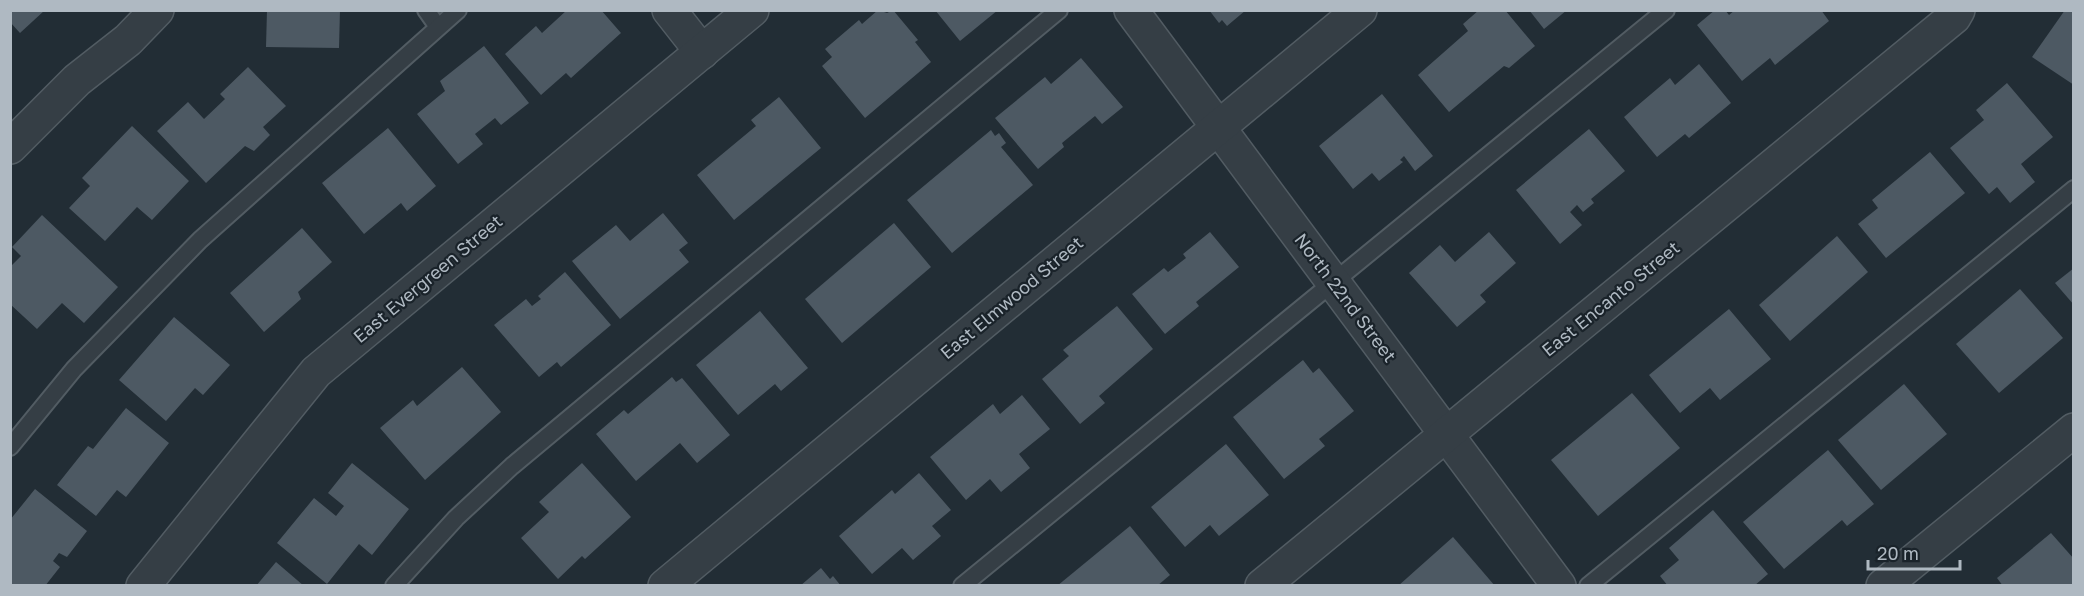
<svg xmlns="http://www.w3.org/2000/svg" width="2084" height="596" font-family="'Golos Text',sans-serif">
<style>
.building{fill:#4d5963}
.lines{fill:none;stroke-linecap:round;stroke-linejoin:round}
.service-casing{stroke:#525c63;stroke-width:20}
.minor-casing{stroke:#525c63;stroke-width:36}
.service{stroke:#353e45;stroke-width:16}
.minor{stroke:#353e45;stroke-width:33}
.labels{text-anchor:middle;stroke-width:4.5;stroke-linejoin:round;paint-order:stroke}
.street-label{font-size:18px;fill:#afb9c2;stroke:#1a232a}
</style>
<rect width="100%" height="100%" fill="#222d35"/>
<g class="building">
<polygon points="10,10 45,10 20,33 10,22"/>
<polygon points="267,10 340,10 339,48 266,47"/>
<polygon points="567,10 601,10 621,33 571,78 566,73 541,95 505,54 536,26 542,33"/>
<polygon points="878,10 887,13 893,10 918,40 915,42 931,62 865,118 822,66 832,57 825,49 859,20 862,24"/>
<polygon points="935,10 998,10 960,41"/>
<polygon points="1209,10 1246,10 1227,26 1222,20 1219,23"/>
<polygon points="1479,10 1505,10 1535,46 1509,68 1504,66 1449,112 1418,75 1468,31 1463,24"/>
<polygon points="1529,10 1567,10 1544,29"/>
<polygon points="1715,10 1725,10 1729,15 1735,10 1821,10 1829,21 1775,65 1770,58 1742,81 1697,25"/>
<polygon points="2065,10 2074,10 2074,85 2032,57"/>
<polygon points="484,46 529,103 501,125 495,118 475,134 483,144 458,164 417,114 445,91 440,81"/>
<polygon points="1081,58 1123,107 1102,124 1095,116 1062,143 1064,147 1038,169 995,118 1045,77 1051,84"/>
<polygon points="1699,64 1731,103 1689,138 1685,134 1657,157 1624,117 1670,78 1675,85"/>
<polygon points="248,67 286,106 263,127 270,135 254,151 245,146 206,183 157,131 188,102 204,119 225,99 220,94"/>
<polygon points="2007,83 2053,137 2021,164 2035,182 2010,203 1997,187 1989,194 1950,148 1984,120 1976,110"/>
<polygon points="1382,94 1433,156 1415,171 1404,156 1400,160 1403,162 1379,181 1372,173 1353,189 1319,146"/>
<polygon points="779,97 821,148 734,220 697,175 756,126 751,120"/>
<polygon points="132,126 189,181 152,220 137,207 105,241 69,208 90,186 82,178"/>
<polygon points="388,128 436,186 407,211 401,203 364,234 322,183"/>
<polygon points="1589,129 1625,171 1591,199 1594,203 1583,212 1577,205 1570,212 1582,225 1560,244 1516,190"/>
<polygon points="991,130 995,136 999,133 1006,143 1001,147 1033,185 952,253 907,200"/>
<polygon points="1930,152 1965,193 1886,258 1858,224 1878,208 1872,200"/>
<polygon points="663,213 688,243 679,250 689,262 620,319 572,261 616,225 630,241"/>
<polygon points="42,215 118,287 84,323 62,303 37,329 10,304 10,267 21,256 12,247"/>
<polygon points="894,223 931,267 842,343 805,299"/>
<polygon points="302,228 332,262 298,292 301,299 264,332 230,293"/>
<polygon points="1210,232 1239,267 1196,302 1199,306 1165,334 1132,294 1164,268 1168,272 1186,258 1183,254"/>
<polygon points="1489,232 1516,263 1480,295 1486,302 1457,327 1409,273 1440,245 1455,262"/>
<polygon points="1837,236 1868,272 1790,341 1759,305"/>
<polygon points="2074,268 2074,305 2055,283"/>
<polygon points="565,272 611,325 561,367 557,362 539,377 494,325 526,299 532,306 541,299 538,296"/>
<polygon points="2020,289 2063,338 1999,393 1956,344"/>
<polygon points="1117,306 1153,349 1099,396 1105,403 1080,424 1042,379 1069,356 1063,350"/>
<polygon points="1729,309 1771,359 1720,400 1710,388 1680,413 1649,375"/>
<polygon points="760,311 808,368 781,391 775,384 738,415 696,365"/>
<polygon points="174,317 230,365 203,395 195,388 166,421 119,380"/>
<polygon points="1303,360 1313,373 1319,368 1354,411 1319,439 1325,446 1284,479 1233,417"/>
<polygon points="462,367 501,412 425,480 380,428 413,400 417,406"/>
<polygon points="672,377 676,382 682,378 730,435 697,463 680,443 636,481 596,434 624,410 628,414"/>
<polygon points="1904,384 1947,434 1881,490 1838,440"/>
<polygon points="1632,393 1680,448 1598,516 1551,460"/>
<polygon points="1022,395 1050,429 1019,454 1030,468 1001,492 990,479 966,500 930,457 993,404 1000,414"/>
<polygon points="126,408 169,443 126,497 117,490 96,516 57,485 88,446 93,449"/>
<polygon points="1226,444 1269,495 1219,536 1210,525 1185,547 1151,507"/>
<polygon points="1828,450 1874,504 1847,526 1842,520 1784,569 1743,522"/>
<polygon points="352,463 409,509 372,555 359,544 327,584 277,543 314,498 336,516 344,506 328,493"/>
<polygon points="582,463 631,517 585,559 582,556 558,579 521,538 549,512 539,502"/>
<polygon points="919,473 951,510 932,526 941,536 913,560 902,548 872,574 839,536 892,490 895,494"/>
<polygon points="35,489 87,531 67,557 59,553 53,561 60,567 45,586 13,586 10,584 10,520"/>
<polygon points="1713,510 1768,574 1754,586 1668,586 1660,576 1679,560 1669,548"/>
<polygon points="1130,526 1170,575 1157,586 1057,586"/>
<polygon points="2051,533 2074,559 2074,584 2003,586 1997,578"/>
<polygon points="1453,537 1495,586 1398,586"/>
<polygon points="276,562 304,586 256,586"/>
<polygon points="821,568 830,579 833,576 841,586 800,586"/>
</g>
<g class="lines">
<defs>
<g id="service">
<polyline points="426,10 438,27"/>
<polyline points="10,447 74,369 200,240 458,10"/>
<polyline points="394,586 456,518 512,466 1059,10"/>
<polyline points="962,586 1666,10"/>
<polyline points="1588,586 2074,189"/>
</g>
<g id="minor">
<polyline points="669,10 702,52"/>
<polyline points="1131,10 1559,586"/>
<polyline points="10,147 77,80 128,40 157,10"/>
<polyline points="143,586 316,372 752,10"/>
<polyline points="665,586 1360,10"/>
<polyline points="1262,586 1954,17 1958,10"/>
<polyline points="1883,586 2074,430"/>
</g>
</defs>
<use href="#service" class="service-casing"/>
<use href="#minor" class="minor-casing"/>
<use href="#service" class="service"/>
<use href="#minor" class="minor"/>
</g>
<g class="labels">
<g class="street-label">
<text transform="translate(428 279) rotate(-40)" y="6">East Evergreen Street</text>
<text transform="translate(1012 298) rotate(-40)" y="6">East Elmwood Street</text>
<text transform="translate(1345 298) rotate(53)" y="6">North 22nd Street</text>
<text transform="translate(1611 299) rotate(-39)" y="6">East Encanto Street</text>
</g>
</g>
<rect width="2084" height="596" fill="none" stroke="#afb9c2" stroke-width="24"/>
<path d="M1868 560v9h92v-9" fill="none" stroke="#afb9c2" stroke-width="3"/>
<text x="1877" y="560" font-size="18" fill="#afb9c2" stroke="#1a232a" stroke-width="4.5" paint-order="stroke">20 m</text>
</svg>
